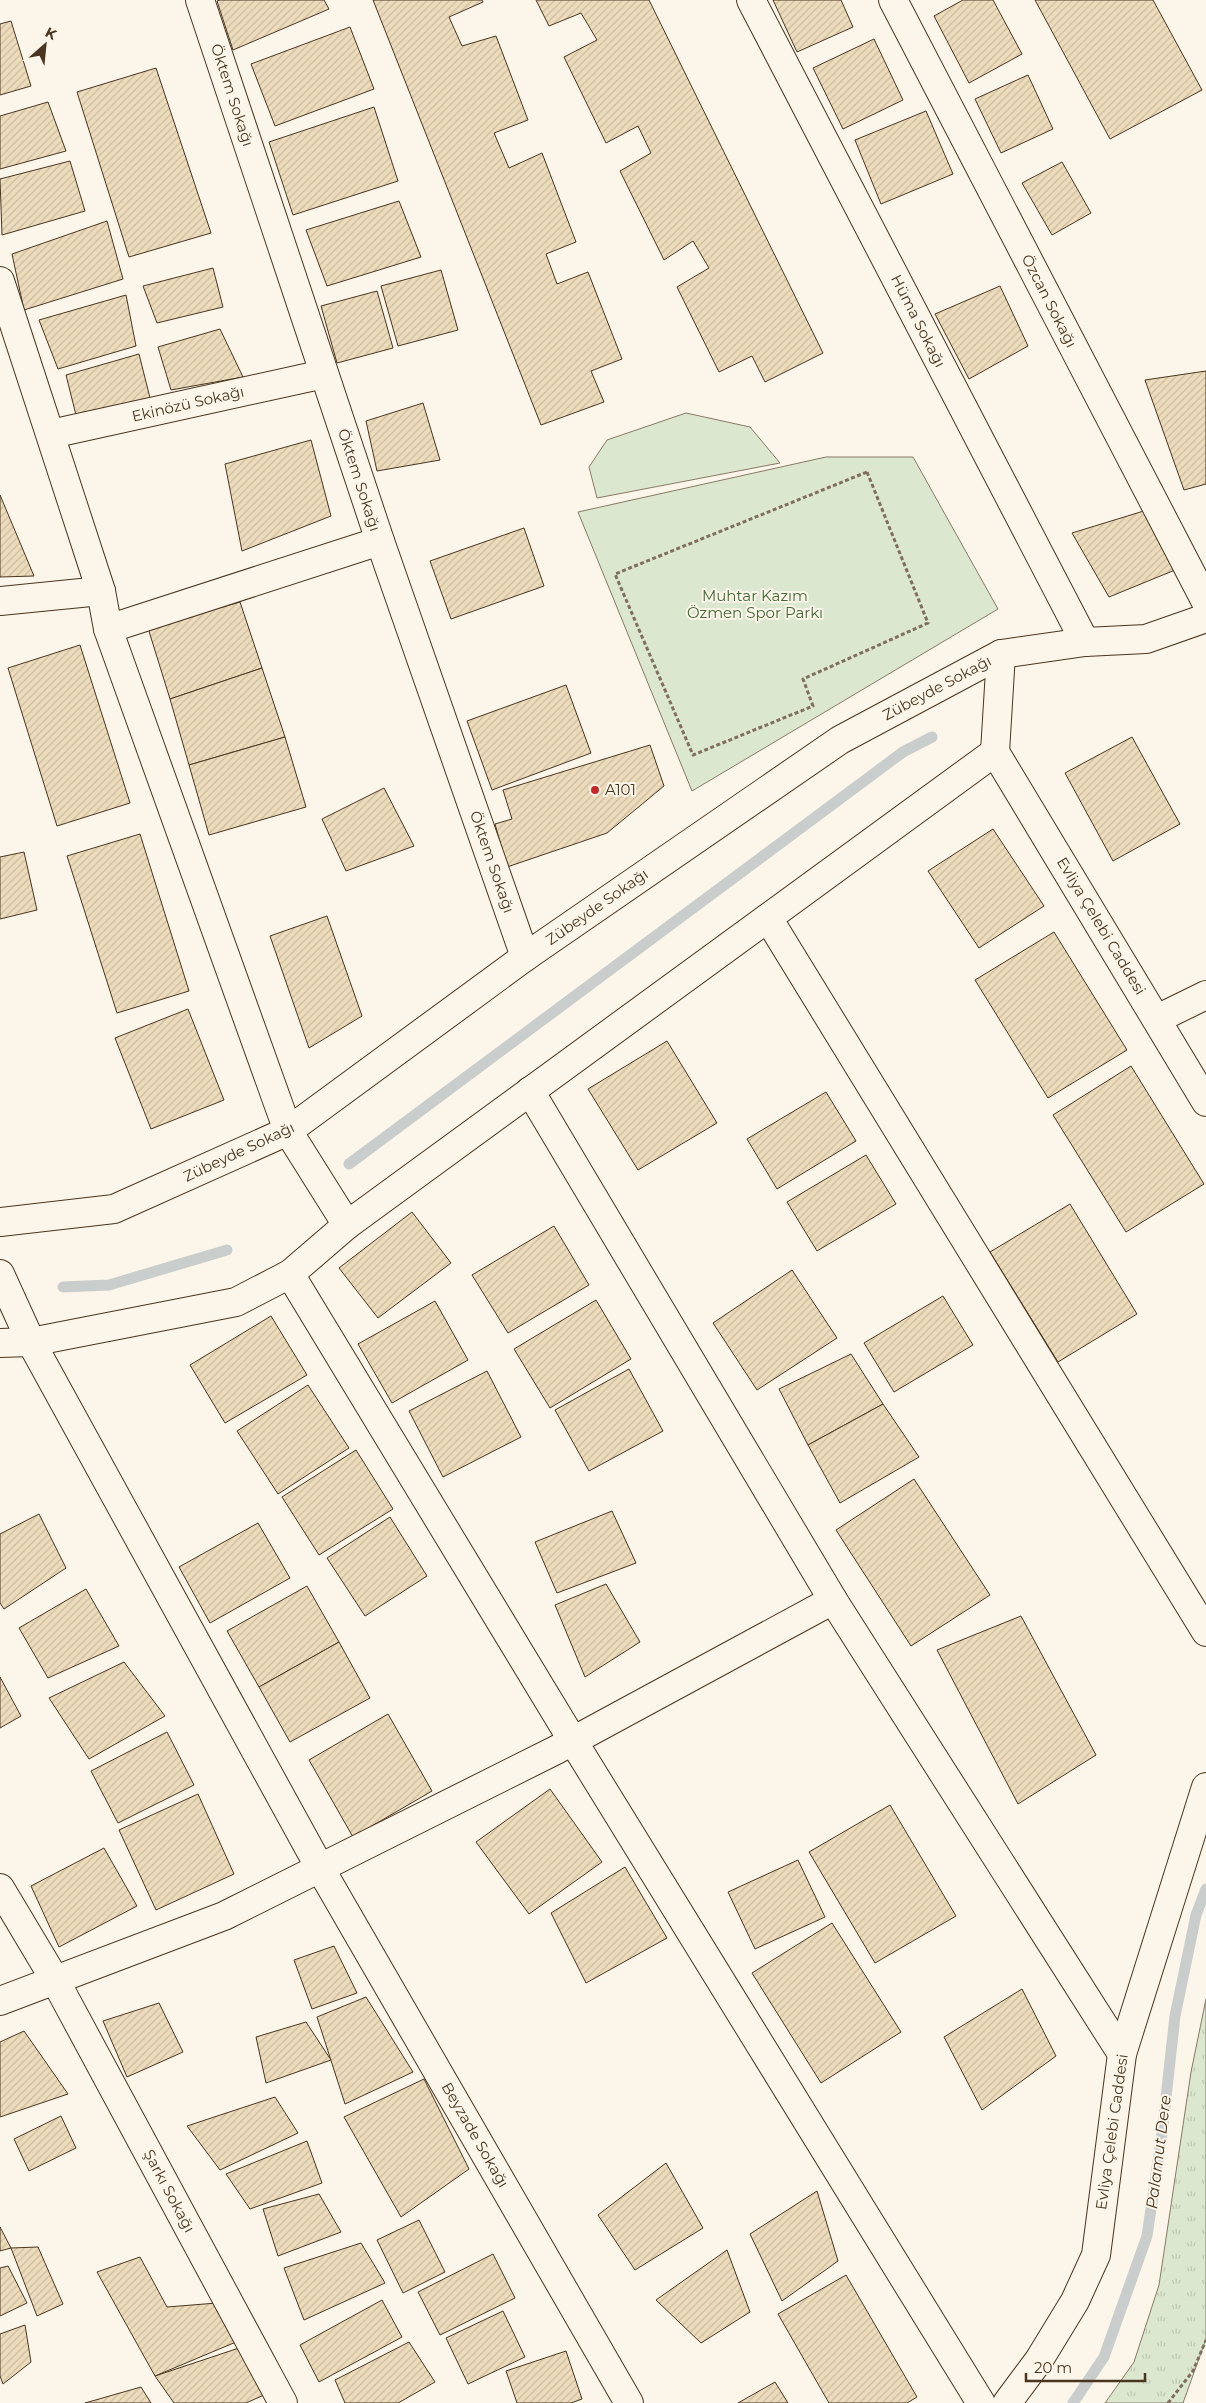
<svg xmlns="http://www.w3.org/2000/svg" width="1206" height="2403" font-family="Montserrat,sans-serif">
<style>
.grass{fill:url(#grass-tufts);stroke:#887966}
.park{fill:#dce7d0;stroke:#887966}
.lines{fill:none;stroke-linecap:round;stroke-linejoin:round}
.stream{stroke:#c9cecd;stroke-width:11}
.building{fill:url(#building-hatch);stroke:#4a3520}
.minor-casing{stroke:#4a3520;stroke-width:30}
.path{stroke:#7f6f5c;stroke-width:3;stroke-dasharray:4 2.5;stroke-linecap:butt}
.minor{stroke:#fbf6e9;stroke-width:28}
.poi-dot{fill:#c62828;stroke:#fbf6e9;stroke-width:2}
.labels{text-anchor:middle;stroke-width:4;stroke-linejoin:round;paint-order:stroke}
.street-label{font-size:15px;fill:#4a3520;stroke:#fbf6e9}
.park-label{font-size:15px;fill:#436837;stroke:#fbf6e9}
.poi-label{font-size:15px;fill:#4a3520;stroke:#fbf6e9;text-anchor:start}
.water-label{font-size:16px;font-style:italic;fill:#4a3520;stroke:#fbf6e9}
</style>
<defs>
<pattern id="grass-tufts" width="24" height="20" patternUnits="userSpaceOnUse" patternTransform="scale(1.25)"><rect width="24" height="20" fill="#dce7d0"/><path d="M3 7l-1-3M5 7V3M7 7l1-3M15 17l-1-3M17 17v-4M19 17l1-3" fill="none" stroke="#bec7b2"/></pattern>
<pattern id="building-hatch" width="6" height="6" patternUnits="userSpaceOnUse" patternTransform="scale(1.25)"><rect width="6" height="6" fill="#ecdcbc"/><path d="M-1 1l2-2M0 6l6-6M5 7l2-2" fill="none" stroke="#ccbda1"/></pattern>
</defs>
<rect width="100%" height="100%" fill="#fbf6e9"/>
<polygon class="grass" points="1206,1999 1206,2339 1183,2403 1105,2403 1134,2362 1159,2285 1191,2072"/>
<g class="park">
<polygon points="686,413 750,427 780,463 597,498 589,467 607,440"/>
<polygon points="826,457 913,457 998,609 692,791 578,512"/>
</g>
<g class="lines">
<g class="stream">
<polyline points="349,1164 903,752 932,737"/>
<polyline points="63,1287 109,1285 227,1250"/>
<polyline points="1073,2403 1104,2357 1147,2236 1162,2134 1175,2016 1196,1915 1206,1889"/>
</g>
</g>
<g class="building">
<polygon points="220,0 324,0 329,9 233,50 217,1"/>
<polygon points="373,0 482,0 483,2 449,17 462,46 496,36 528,120 494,133 509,168 542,153 576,242 546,254 557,284 588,272 622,359 591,371 604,402 541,425"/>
<polygon points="536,0 649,0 823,353 765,382 752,356 719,372 677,287 709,268 693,241 664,260 620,171 651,153 638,126 606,143 564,57 597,40 581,13 549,26"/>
<polygon points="773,0 841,0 853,27 797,52"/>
<polygon points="963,0 993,0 1022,54 969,83 934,16"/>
<polygon points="1035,0 1153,0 1202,90 1110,139"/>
<polygon points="11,21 31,86 0,95 0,24"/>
<polygon points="350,27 374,89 275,126 251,64"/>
<polygon points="874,39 903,100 843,129 813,68"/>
<polygon points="156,68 211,233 129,257 77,92"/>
<polygon points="1028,75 1053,129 1001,153 975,99"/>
<polygon points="48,102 66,151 0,169 0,116"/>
<polygon points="374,107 398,181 293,215 269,142"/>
<polygon points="926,111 953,174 881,204 855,140"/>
<polygon points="70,161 85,211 2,235 0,179"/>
<polygon points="1062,162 1091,213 1052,235 1022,183"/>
<polygon points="399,201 421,257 327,286 306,230"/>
<polygon points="107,221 123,279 24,310 12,254"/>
<polygon points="213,268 223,307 157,323 143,286"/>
<polygon points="441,270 458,330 398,346 381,286"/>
<polygon points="1000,286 1028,346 969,379 935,314"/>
<polygon points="377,291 393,348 337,363 321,306"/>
<polygon points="126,295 136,346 58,369 39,320"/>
<polygon points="220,329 243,377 171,390 158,347"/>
<polygon points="139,354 150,398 76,415 66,375"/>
<polygon points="1206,371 1206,484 1184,490 1145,380"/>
<polygon points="423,403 440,460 377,471 366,421"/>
<polygon points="311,440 331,516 242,551 225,464"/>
<polygon points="0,495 34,576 0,577"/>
<polygon points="1147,510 1175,570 1109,597 1072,533"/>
<polygon points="524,528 544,586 451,619 430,561"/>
<polygon points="240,602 262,668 170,699 148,628"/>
<polygon points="80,645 130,803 57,826 8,668"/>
<polygon points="262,668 285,737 189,765 170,699"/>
<polygon points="566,685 591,753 492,790 467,721"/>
<polygon points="285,737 306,807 209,835 189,765"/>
<polygon points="1132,737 1180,824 1113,861 1065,773"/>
<polygon points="650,745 664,786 607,833 507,867 495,824 512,819 503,790"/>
<polygon points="384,788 414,846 346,871 322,819"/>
<polygon points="993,829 1044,906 979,948 928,871"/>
<polygon points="140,834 189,991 117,1013 67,856"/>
<polygon points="24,852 37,910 0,919 0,857"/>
<polygon points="327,916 362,1016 309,1048 270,936"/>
<polygon points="1054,932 1127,1050 1048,1098 975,980"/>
<polygon points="188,1009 224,1100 151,1129 115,1038"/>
<polygon points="667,1041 717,1123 638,1170 588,1089"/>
<polygon points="1131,1066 1204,1184 1126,1232 1053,1115"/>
<polygon points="826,1092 856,1141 777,1189 747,1139"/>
<polygon points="866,1155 896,1204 817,1251 787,1202"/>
<polygon points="1070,1204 1137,1314 1058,1362 990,1252"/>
<polygon points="412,1212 451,1263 378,1318 339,1268"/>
<polygon points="554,1226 589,1285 508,1333 472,1275"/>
<polygon points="792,1270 837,1338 757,1390 713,1323"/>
<polygon points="943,1296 973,1345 894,1392 864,1343"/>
<polygon points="596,1300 631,1359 550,1408 514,1349"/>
<polygon points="435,1301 468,1360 392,1403 358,1344"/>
<polygon points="271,1316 307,1375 225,1423 190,1365"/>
<polygon points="851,1354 883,1404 808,1445 779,1389"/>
<polygon points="629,1369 663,1431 589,1471 555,1410"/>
<polygon points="487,1371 521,1437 443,1477 409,1411"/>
<polygon points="308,1385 349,1448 278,1494 237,1431"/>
<polygon points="883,1404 919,1457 840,1503 808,1445"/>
<polygon points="356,1450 393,1509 319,1555 282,1497"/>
<polygon points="914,1479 990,1595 911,1646 836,1530"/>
<polygon points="612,1511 636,1563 557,1593 535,1542"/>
<polygon points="39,1514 66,1568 4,1609 0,1603 0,1534"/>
<polygon points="390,1517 427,1576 365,1616 327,1558"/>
<polygon points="258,1523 290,1578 210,1623 179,1567"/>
<polygon points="606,1584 640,1642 585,1677 555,1605"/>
<polygon points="307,1586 339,1642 259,1687 227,1631"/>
<polygon points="86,1589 119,1646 48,1678 19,1628"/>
<polygon points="1021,1616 1096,1755 1018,1804 937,1650"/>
<polygon points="339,1642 370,1698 290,1742 259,1687"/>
<polygon points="124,1662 165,1716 89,1759 49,1698"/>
<polygon points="0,1677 21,1716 0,1728"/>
<polygon points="388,1714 432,1791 353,1837 309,1760"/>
<polygon points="167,1732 194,1785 118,1823 91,1771"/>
<polygon points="550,1789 602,1862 529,1914 476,1842"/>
<polygon points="198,1794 234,1874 156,1910 119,1830"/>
<polygon points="890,1805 956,1916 875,1963 809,1852"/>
<polygon points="104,1848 137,1906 59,1947 31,1886"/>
<polygon points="798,1860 825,1917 755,1949 728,1892"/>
<polygon points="625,1867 667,1938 586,1983 551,1913"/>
<polygon points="832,1923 901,2032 821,2083 752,1973"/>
<polygon points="334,1946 357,1993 312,2009 294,1960"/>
<polygon points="1022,1989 1056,2056 982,2110 944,2037"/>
<polygon points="366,1997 413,2072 345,2104 317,2017"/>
<polygon points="159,2003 183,2052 127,2077 103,2021"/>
<polygon points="306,2022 331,2060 266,2083 256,2037"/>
<polygon points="24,2031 68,2094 0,2117 0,2042"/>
<polygon points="424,2079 469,2169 401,2217 344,2117"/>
<polygon points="275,2097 298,2133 220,2170 187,2126"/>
<polygon points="61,2116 76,2148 29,2171 14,2139"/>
<polygon points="307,2141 322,2183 250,2209 226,2174"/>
<polygon points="666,2163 703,2228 635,2270 598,2215"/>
<polygon points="817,2191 838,2261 782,2301 750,2234"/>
<polygon points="319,2194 341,2232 278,2256 263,2209"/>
<polygon points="419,2220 445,2272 403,2293 377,2240"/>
<polygon points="0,2227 11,2248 0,2251"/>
<polygon points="361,2243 385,2283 304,2320 284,2268"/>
<polygon points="38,2247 63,2304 37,2316 11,2248"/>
<polygon points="727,2250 750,2312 701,2343 656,2300"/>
<polygon points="493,2254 515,2298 440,2335 418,2292"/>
<polygon points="140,2257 167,2307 217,2303 236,2342 155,2376 97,2272"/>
<polygon points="8,2266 27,2303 0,2316 0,2268"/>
<polygon points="846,2275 917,2397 907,2403 829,2403 778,2314"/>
<polygon points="382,2300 402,2337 319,2382 300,2345"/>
<polygon points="503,2311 525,2357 468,2384 446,2338"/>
<polygon points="25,2325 31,2362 3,2384 0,2376 0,2334"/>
<polygon points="409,2342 435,2382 398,2403 345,2403 335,2380"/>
<polygon points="242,2347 264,2395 246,2403 174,2403 155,2376"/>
<polygon points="566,2351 582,2399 571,2403 517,2403 506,2371"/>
<polygon points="775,2382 788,2403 738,2403"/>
<polygon points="141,2387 151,2403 85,2403"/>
</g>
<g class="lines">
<defs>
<g id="minor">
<polyline points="200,0 380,541 525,957"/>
<polyline points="751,0 1085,642"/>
<polyline points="893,0 1206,602"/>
<polyline points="0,281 101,591 108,629 288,1131 347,1225"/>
<polyline points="51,434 324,374"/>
<polyline points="0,601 101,591"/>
<polyline points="108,629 380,541"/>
<polyline points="995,752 1206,1102"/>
<polyline points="995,752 1001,654"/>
<polyline points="768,918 1206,1632"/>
<polyline points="1157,1019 1206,995"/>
<polyline points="530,1091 833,1600 1122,2054"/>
<polyline points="0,1222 114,1209 288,1131 525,957 840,740 1001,654 1085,642 1146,639 1206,618"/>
<polyline points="0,1274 31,1342 320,1868 629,2403"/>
<polyline points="290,1274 573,1741 981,2403"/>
<polyline points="0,1343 31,1342 236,1302 290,1274 347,1225 995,752"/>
<polyline points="0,1888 55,1980 283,2403"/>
<polyline points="0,2001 224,1916 556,1750 833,1600"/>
<polyline points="1007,2403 1039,2360 1075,2301 1096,2255 1122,2054 1206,1787"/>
</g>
</defs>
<use href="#minor" class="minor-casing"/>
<g class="path">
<polygon points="867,472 928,623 803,679 813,706 693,755 615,574"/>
<polyline points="1168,2403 1193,2371 1206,2340"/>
</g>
<use href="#minor" class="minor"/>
</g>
<circle class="poi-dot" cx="595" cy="790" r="5"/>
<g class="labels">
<g class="street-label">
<text transform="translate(232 95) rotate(72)" y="5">Öktem Sokağı</text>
<text transform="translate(1049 301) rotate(63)" y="5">Özcan Sokağı</text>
<text transform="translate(918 321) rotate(63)" y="5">Hüma Sokağı</text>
<text transform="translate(188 404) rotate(-13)" y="5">Ekinözü Sokağı</text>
<text transform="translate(359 480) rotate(72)" y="5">Öktem Sokağı</text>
<text transform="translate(937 688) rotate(-28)" y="5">Zübeyde Sokağı</text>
<text transform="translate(492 862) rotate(71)" y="5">Öktem Sokağı</text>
<text transform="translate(597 907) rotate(-35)" y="5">Zübeyde Sokağı</text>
<text transform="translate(1101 926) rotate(59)" y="5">Evliya Çelebi Caddesi</text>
<text transform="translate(239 1152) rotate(-25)" y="5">Zübeyde Sokağı</text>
<text transform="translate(1112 2132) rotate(-82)" y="5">Evliya Çelebi Caddesi</text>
<text transform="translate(475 2135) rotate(60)" y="5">Beyzade Sokağı</text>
<text transform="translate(169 2191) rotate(62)" y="5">Şarkı Sokağı</text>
</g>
<g class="park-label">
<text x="755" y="601">Muhtar Kazım<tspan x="755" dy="17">Özmen Spor Parkı</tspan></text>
</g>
<g class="poi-label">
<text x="605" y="795">A101</text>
</g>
<g class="water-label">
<text transform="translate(1158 2152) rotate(-83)" y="6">Palamut Dere</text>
</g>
</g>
<g transform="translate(45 45) rotate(27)" stroke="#fbf6e9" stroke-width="4" paint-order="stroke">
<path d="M0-4L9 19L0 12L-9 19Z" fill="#4a3520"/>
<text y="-8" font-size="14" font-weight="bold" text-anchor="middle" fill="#4a3520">K</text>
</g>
<path d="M1026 2373v8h119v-8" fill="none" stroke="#4a3520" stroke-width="2.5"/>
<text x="1034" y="2373" font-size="15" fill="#4a3520" stroke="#fbf6e9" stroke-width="4" paint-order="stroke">20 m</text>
</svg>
